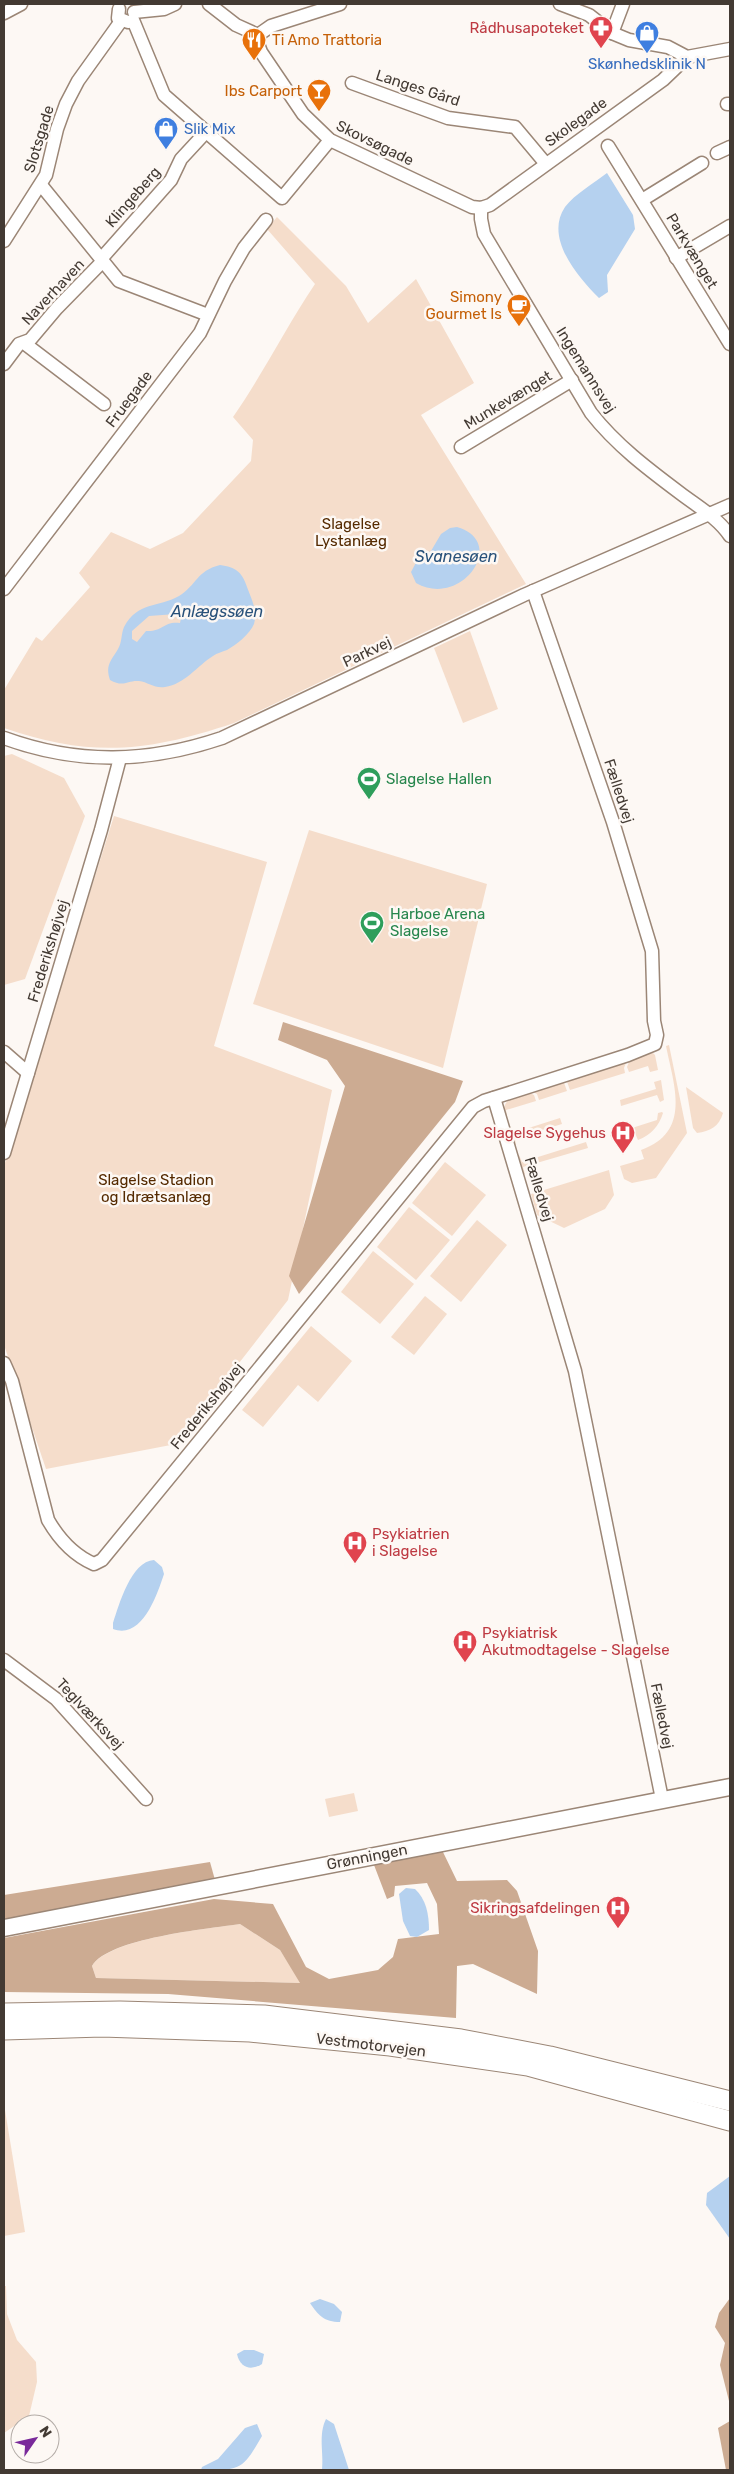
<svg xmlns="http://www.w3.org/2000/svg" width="734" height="2474" font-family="Rubik,sans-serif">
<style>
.green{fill:#f5ddcb}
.forest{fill:#ccab92;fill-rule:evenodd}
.water{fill:#b5d1ef;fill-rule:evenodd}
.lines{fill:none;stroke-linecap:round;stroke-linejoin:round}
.minor-casing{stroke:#9b8676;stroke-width:15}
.major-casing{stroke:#9b8676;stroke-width:19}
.highway-casing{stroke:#9b8676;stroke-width:21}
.minor{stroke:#fff;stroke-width:12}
.major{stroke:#fff;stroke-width:16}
.highway{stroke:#fff;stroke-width:19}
.labels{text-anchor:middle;stroke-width:5;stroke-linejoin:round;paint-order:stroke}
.health-label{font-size:15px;fill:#be3a42;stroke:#fdf8f4;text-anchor:end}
.food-label{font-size:15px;fill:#c56008;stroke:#fdf8f4;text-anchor:end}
.shop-label{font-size:15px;fill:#366cbe;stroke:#fdf8f4}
.street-label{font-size:15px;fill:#433a33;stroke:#fdf8f4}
.park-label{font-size:15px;fill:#552a00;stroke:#fdf8f4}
.leisure-label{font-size:15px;fill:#27864d;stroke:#fdf8f4;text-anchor:start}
.water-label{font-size:16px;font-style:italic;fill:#28517a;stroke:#fdf8f4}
</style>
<rect width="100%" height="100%" fill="#fdf8f4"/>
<g class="green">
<path d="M277,217L346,286L368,323L416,279L474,383L421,415L526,584L234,723C148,752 91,758 4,728V690L36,637L42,641L90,587L79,573L111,532L150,549L183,533L251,461L253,440L233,417C263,374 286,327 315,284L267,229Z"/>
<polygon points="470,631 498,709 463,723 434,648"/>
<polygon points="12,754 64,778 85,816 25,979 4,985 4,756"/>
<polygon points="114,816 267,862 214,1046 332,1090 288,1300 176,1444 46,1469 4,1345 4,1166"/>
<polygon points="309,830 487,884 443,1068 253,1004"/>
<path d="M669,1045L687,1133L656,1178L632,1183L624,1179L620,1166L644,1159L641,1150C692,1132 674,1086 666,1046Z"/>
<polygon points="653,1053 655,1055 658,1070 650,1072 648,1066 629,1072 627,1067 630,1059"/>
<polygon points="627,1060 624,1068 625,1073 570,1090 566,1079"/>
<polygon points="563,1080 567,1091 539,1100 537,1094 529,1090"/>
<polygon points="661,1080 664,1100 660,1102 657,1095 621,1106 620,1100 656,1089 654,1082"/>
<path d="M686,1087L723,1113C719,1127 710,1131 697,1133L693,1128Z"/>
<path d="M526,1091L534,1095L536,1101L506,1110L507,1116L504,1117C502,1100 511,1097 526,1091Z"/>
<path d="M662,1112L663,1113C659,1126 651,1135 638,1140L635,1133L612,1140L610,1135L657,1120L658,1113Z"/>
<polygon points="560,1118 562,1124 515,1138 516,1145 513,1146 507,1127 510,1126 513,1133"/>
<polygon points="586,1142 588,1148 523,1167 525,1174 522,1175 516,1156 519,1155 522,1162"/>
<polygon points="445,1162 486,1195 452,1236 412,1203"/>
<polygon points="609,1170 614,1195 605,1209 564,1228 537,1215 531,1194"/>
<polygon points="409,1207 450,1240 416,1280 377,1247"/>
<polygon points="477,1220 507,1245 461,1302 430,1276"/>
<polygon points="373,1251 414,1284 380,1324 341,1292"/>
<polygon points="425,1296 447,1314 414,1355 391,1337"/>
<polygon points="311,1326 352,1361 318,1402 298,1385 263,1427 242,1410"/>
<polygon points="354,1793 358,1811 329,1817 325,1799"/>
<path d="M240,1924L280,1950L301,1983L96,1978L92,1966C110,1938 207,1929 240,1924Z"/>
<polygon points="4,2104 25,2232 4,2236"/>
<polygon points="4,2286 6,2286 7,2314 17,2340 36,2362 37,2382 29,2416 4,2433"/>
</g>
<g class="forest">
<polygon points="283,1022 463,1081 455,1102 299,1294 289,1276 345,1086 327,1060 278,1040"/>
<path d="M442,1850L457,1881L507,1880L517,1891L538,1951L537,1994L473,1964L457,1966L456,2018L168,1994L4,1992V1938L214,1899L273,1904L306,1967L329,1979L378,1970L393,1957L398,1939L439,1934L437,1904L427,1883L395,1886L394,1896L387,1899L374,1865ZM240,1924L280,1950L300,1983L96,1978L92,1966C109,1938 207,1929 240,1924Z"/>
<polygon points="210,1862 215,1880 4,1919 4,1895"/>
<polygon points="730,2298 730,2405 720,2365 725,2343 715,2327 719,2313"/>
<polygon points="730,2421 730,2470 726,2470 718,2428"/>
</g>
<g class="water">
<path d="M607,173L633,215L635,229L607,275L608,292L599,298C578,277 544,238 565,207C575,194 594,183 607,173Z"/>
<path d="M457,527C509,542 461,609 416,583L411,572L419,557L431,551L441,534L450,528Z"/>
<path d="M220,565C236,567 242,572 247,587C251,598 258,611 254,624C250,634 236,645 227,650C222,652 217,653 213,656C197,666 185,684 165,687C155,689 148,682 139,681C127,680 124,688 110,680C105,665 111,661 118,649C122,643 121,634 124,627C138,601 158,608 179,596C197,585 196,571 220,565ZM176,614L181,618L180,623C163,621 163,632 146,631L137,642L132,639V631L149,616Z"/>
<path d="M154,1560L162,1567L164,1574C157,1595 142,1640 113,1629V1623C119,1605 131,1561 154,1560Z"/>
<path d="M406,1888L415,1889C426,1899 429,1914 429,1930L417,1937L410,1936L403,1921L399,1894Z"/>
<polygon points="730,2176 730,2239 706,2205 707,2193"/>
<path d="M320,2299L334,2304L342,2312L340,2322C324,2322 318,2315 310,2303Z"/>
<path d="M244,2350H254L264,2354L262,2364C251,2371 240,2368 237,2354Z"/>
<path d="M326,2419L334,2424L349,2470H322C324,2453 318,2435 326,2419Z"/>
<path d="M257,2424L262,2436C242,2471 240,2470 201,2470L202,2467L218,2459L245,2428Z"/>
</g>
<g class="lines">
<defs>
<g id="minor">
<polyline points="209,4 236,25 258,35"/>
<polyline points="560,4 589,15 612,33 629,40 668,47 687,57 730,49"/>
<polyline points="119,9 118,18 128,22"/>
<polyline points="134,12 164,9 175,4"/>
<polyline points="4,13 21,4"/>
<polyline points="133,20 164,95 282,198 330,140"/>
<polyline points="612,33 623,4"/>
<polyline points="258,35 258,44 261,52 303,114 330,140 472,207 481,208 490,205 663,80 687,57"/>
<polyline points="258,35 271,26 340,4"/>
<polyline points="352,83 448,118 515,127 546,164"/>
<polyline points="727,104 730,104"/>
<polyline points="608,146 730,344"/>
<polyline points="717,153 730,147"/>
<polyline points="41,185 119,281 208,315"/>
<polyline points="642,200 702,163"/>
<path d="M481,208V219L484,234L591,413C616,445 648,469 680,493C697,506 718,518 730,536"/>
<polyline points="4,241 46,175 57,129 66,104 78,81 121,21"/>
<polyline points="676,258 730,226"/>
<polyline points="101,259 171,180 181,159 206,132"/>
<polyline points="24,343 104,404"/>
<polyline points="4,364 19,344 30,340 57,308 103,261"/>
<polyline points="461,447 572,380"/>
<polyline points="4,589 200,333 225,281 244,248 266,220"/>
<path d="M4,738C78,765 148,763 222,738L524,595L730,505"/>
<polyline points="4,1052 28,1073"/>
<polyline points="494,1098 575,1371 662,1799"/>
<polyline points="4,1153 101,830 120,758"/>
<path d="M4,1363L12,1381L48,1520C59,1539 73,1555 94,1564L102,1560L473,1107L484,1101L628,1055L655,1044L657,1035L654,1021L652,951L613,822L533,591"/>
<polyline points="4,1660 56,1699 146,1799"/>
</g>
<polyline id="major" points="4,1928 730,1787"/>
<g id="highway">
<polyline points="4,2013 120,2011 264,2015 461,2039 550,2056 730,2101"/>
<polyline points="4,2030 102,2027 250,2032 390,2046 528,2066 730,2121"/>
</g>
</defs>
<use href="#minor" class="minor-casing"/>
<use href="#major" class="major-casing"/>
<use href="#highway" class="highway-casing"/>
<use href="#minor" class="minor"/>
<use href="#major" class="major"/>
<use href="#highway" class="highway"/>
</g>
<defs>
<symbol id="pharmacy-pin" viewBox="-11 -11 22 30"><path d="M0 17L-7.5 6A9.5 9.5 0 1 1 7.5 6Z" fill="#e0444e" stroke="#fdf8f4"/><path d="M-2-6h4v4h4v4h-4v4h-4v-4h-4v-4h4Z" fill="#fff"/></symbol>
<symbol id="shop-pin" viewBox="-11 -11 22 30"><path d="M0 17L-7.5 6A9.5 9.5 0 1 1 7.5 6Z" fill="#3f7fe0" stroke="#fdf8f4"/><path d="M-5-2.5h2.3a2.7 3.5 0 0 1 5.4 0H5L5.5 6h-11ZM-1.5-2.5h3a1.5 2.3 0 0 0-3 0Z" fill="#fff"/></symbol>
<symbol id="restaurant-pin" viewBox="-11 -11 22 30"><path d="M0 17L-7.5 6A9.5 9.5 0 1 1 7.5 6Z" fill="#e8710a" stroke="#fdf8f4"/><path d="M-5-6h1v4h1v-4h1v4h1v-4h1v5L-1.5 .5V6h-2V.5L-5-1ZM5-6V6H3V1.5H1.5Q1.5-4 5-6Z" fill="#fff"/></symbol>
<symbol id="bar-pin" viewBox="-11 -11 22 30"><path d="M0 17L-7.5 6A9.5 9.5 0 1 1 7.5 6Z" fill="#e8710a" stroke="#fdf8f4"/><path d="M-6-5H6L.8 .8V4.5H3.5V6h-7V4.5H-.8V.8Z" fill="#fff"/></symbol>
<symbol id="cafe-pin" viewBox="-11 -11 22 30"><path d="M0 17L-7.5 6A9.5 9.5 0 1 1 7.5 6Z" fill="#e8710a" stroke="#fdf8f4"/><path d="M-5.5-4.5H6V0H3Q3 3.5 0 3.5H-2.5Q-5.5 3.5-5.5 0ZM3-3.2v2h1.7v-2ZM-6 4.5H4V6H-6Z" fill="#fff"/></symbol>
<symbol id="stadium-pin" viewBox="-11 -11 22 30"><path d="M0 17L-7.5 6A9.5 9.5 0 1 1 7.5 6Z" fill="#2e9e5b" stroke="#fdf8f4"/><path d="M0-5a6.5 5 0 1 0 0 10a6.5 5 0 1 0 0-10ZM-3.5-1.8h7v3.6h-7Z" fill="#fff"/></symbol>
<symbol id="hospital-pin" viewBox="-11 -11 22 30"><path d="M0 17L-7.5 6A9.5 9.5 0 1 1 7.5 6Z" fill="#e0444e" stroke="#fdf8f4"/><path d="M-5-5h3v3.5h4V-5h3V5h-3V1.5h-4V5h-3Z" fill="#fff"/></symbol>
</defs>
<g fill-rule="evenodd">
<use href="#pharmacy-pin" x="587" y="14" width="28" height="38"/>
<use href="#shop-pin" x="633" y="19" width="28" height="38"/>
<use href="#restaurant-pin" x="240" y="26" width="28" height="38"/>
<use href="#bar-pin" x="305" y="77" width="28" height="38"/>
<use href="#shop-pin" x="152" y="115" width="28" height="38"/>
<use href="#cafe-pin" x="505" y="292" width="28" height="38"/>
<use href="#stadium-pin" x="355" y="765" width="28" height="38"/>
<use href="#stadium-pin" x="358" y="909" width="28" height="38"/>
<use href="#hospital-pin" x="609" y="1119" width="28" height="38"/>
<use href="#hospital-pin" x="341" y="1529" width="28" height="38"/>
<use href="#hospital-pin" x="451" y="1628" width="28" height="38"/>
<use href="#hospital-pin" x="604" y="1894" width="28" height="38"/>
</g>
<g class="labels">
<g class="health-label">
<text x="584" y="33">Rådhusapoteket</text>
<text x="606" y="1138">Slagelse Sygehus</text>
<text x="372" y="1539" text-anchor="start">Psykiatrien<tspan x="372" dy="17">i Slagelse</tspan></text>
<text x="482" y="1638" text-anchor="start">Psykiatrisk<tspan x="482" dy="17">Akutmodtagelse - Slagelse</tspan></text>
<text x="600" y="1913">Sikringsafdelingen</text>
</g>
<g class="food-label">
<text x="272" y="45" text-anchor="start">Ti Amo Trattoria</text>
<text x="302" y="96">Ibs Carport</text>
<text x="502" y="302">Simony<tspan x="502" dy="17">Gourmet Is</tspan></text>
</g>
<g class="shop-label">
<text x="647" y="69">Skønhedsklinik N</text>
<text x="184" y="134" text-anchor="start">Slik Mix</text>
</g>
<g class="street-label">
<text transform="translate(418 88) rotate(18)" y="5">Langes Gård</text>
<text transform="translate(576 122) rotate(-36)" y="5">Skolegade</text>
<text transform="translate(39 139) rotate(-73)" y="5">Slotsgade</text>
<text transform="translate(375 143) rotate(26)" y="5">Skovsøgade</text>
<text transform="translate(133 197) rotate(-49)" y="5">Klingeberg</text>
<text transform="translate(692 251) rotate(59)" y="5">Parkvænget</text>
<text transform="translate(53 292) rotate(-47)" y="5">Naverhaven</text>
<text transform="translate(586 370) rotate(58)" y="5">Ingemannsvej</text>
<text transform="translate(129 399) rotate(-53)" y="5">Fruegade</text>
<text transform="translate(508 400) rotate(-31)" y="5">Munkevænget</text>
<text transform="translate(367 652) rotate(-25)" y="5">Parkvej</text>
<text transform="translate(619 791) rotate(72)" y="5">Fælledvej</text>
<text transform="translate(48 951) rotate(-73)" y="5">Frederikshøjvej</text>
<text transform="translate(539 1189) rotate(73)" y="5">Fælledvej</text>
<text transform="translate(207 1406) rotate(-51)" y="5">Frederikshøjvej</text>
<text transform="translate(90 1714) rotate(47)" y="5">Teglværksvej</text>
<text transform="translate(662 1716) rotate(79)" y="5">Fælledvej</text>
<text transform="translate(367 1857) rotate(-11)" y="5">Grønningen</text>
<text transform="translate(371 2045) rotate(7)" y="5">Vestmotorvejen</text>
</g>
<g class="park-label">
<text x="351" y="529">Slagelse<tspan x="351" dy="17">Lystanlæg</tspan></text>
<text x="156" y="1185">Slagelse Stadion<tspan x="156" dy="17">og Idrætsanlæg</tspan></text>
</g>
<g class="leisure-label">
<text x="386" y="784">Slagelse Hallen</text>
<text x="390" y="919">Harboe Arena<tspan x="390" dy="17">Slagelse</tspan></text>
</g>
<g class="water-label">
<text x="456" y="562">Svanesøen</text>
<text x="217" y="617">Anlægssøen</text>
</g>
</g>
<rect width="734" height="2474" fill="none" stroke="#433a33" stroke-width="10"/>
<g transform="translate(35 2439) rotate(56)"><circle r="24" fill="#fdf8f4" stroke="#b3aca7"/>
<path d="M0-4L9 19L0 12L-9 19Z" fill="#79299a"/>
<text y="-8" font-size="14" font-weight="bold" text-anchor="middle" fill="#433a33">N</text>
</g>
</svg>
